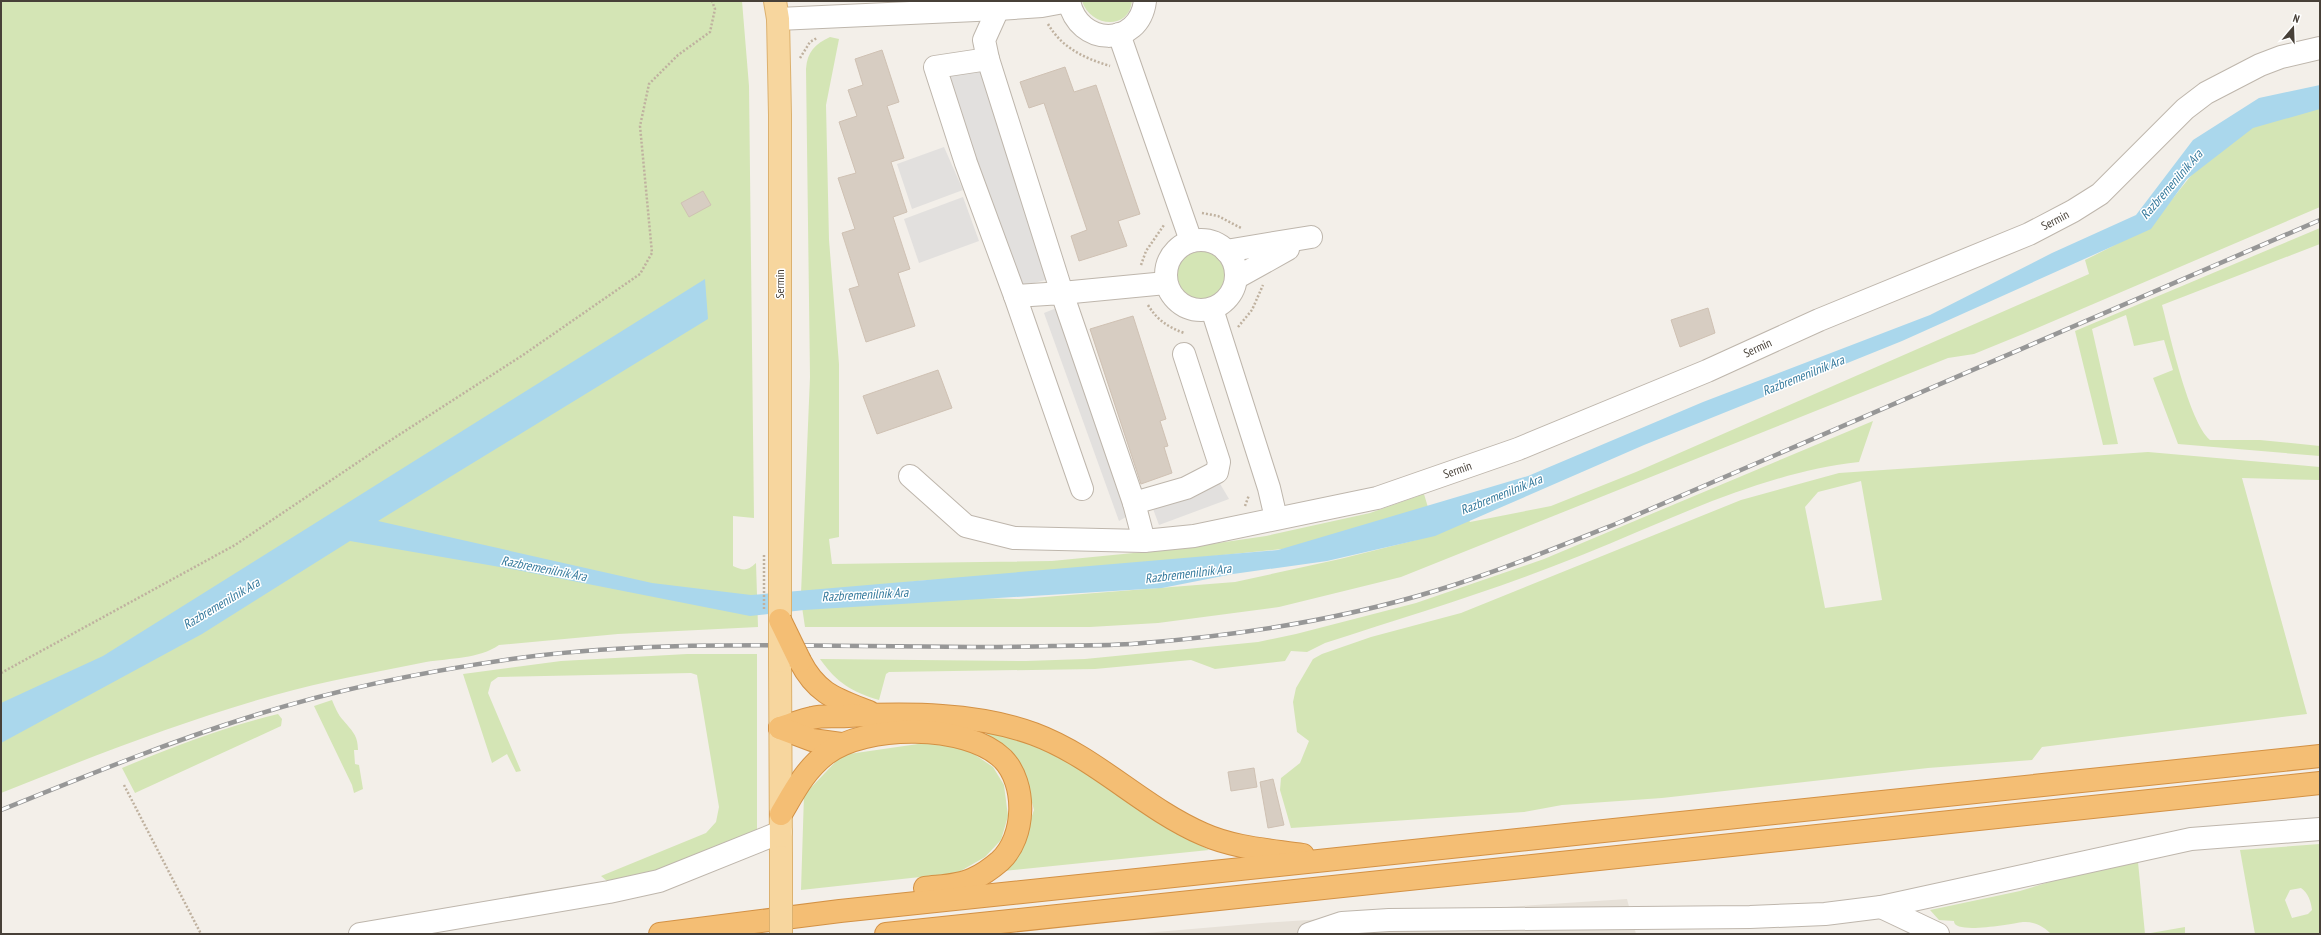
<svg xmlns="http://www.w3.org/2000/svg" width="2321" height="935" font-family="'PT Sans Narrow',sans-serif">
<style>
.residential{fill:#e7e1d8}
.green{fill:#d4e5b5;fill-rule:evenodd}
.parking{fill:#e2e0de}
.water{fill:#aad7ec}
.building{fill:#d7cdc2;stroke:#cfc1b3}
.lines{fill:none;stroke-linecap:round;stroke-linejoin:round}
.minor-casing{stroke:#beb6ac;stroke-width:24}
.major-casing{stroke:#dcb16f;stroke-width:24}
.highway-casing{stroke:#d39144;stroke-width:24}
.path{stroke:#bfb19f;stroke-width:2.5;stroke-dasharray:2 2;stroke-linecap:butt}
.minor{stroke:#fff;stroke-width:22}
.major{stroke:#f7d69e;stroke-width:22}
.highway{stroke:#f4be74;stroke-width:22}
.rail-casing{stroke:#979797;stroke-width:4.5}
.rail{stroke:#fff;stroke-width:3;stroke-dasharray:9;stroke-linecap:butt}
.major-bridge-casing{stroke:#dcb16f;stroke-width:24;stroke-linecap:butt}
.highway-bridge-casing{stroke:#d39144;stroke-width:24;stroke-linecap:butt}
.path-bridge{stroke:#bfb19f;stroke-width:2.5;stroke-dasharray:2 2;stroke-linecap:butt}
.major-bridge{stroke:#f7d69e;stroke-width:22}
.highway-bridge{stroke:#f4be74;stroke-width:22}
.labels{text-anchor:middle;stroke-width:3;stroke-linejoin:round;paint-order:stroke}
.street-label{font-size:12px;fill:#474038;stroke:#fff}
.water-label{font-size:13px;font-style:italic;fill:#34799c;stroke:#fff}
</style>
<rect width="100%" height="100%" fill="#f3efe9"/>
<polygon class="residential" points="1627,899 1636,934 1133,934 1262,923"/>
<g class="green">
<path d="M1,1H742L749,86L754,518L733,516V566C744,571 747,571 756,563L758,627L618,634L499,645C479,659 450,658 426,662C376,672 325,681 275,695C182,721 91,757 1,793Z"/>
<path d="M1082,1H1132C1129,31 1090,27 1082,1Z"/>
<path d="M830,37L839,39L826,105L829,240L839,364V537L829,539L832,564L1052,561L1184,548L1266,536L1370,513L1424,494L1430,514L1321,545L988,579L927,580L801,594L810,377L806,69C807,52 815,44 830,37Z"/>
<path d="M2320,103V207L2023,334L1974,354L1948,358L1401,577L1279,607L1158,623L1090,627H805L802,607L922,597L1019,599L1235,582L1340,559L1416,540L1467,517L1470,522L1551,506L1636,472L2089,274L2085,260C2111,247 2140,234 2160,213C2180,192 2196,166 2217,146C2236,129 2294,110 2320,103Z"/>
<path d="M2320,228V244L2162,305C2170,335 2189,422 2210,440H2260L2320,446V456L2178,444L2153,378L2173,370L2164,340L2134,346L2126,315L2092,329L2118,444L2103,445L2075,331Z"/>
<circle cx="1201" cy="275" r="24"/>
<path d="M1873,421L1859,462C1761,473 1672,519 1582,555C1498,589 1411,615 1325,643L1307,652L1291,651L1285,661L1215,669L1191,660L1095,669L889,672L886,674L879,700C852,692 837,683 820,659L1026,661L1085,659L1258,642L1296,634L1416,603L1544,559Z"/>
<path d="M2148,452L2320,467V480L2242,478L2307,714L2042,747L2032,760L1928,768L1662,798L1562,805L1524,812L1291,828L1280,790L1281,778L1300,763L1309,741L1297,732L1293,702L1296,688L1313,659L1322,654L1371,637L1461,613L1741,500L1839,473ZM1861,481L1882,600L1825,608L1805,507L1818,492Z"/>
<polygon points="687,654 757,654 757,830 679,868 617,881 607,881 601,876 706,833 716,822 719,807 697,675 691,673 498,677 491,682 488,693 521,771 516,772 507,754 492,763 463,674 561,661"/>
<path d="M332,700C335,707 338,715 343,720C352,731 358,735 358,750H354L355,764L359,765L363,789L354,793L352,785L314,706Z"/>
<path d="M278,714L282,719L281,726L135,793L122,768C172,747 225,727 278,714Z"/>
<path d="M986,733C1051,739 1103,786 1156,820C1173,831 1192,840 1209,850L1004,871L1019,853L1034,810L1024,773Z"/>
<polygon points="925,743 965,748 993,767 1004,785 1008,816 1001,840 985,857 957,873 801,890 804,795 842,755"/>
<path d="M2320,844V934H2255L2240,850ZM2301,888C2308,893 2311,901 2312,910L2308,914L2292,918L2285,900L2290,890Z"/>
<path d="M2138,862L2145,934L2185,927V934H2051C2045,927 2034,921 2023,922C2010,924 1953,935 1954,921L1939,920L1930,910L2020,891L2076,874Z"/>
</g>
<g class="parking">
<polygon points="983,66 1049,279 1019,287 941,70"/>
<polygon points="944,147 963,190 912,209 897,164"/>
<polygon points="963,197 979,241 919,263 904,219"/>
<polygon points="1059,307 1131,514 1119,521 1044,313"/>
<polygon points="1219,482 1229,499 1159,525 1152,506"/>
</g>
<polygon class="water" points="2320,85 2320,109 2253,128 2187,179 2151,229 1902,341 1644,445 1435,536 1327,561 1233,574 1162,588 804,610 750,616 517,570 350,541 202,634 1,743 1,703 103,656 705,279 708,319 378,521 652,583 751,595 1278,550 1528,476 1703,402 1930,315 2052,253 2136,215 2193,140 2259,98"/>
<g class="building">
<polygon points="882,50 899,102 887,106 904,158 891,162 907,212 893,217 910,269 898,273 915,326 866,342 849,289 859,286 842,233 855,229 838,178 856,173 839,122 857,116 848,90 863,85 855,59"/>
<polygon points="1065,67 1074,92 1096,85 1140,214 1118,221 1127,246 1079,261 1071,236 1087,230 1044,103 1029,108 1020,82"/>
<polygon points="703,191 711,205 689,217 681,203"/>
<polygon points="1708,308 1715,333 1680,347 1671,320"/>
<polygon points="1133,316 1166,419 1160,421 1168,446 1164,447 1172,473 1141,484 1090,329"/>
<polygon points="938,370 952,408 877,434 863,396"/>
<polygon points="1254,768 1257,787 1231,791 1228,772"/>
<polygon points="1273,779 1284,825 1268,828 1260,782"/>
</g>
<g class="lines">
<defs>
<g id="minor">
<path d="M1069,1C1078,47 1139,48 1145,1"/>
<polyline points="998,9 984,40 988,59 1062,293 1166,283"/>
<polyline points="778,19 998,9 1042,6 1069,1"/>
<polyline points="1119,34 1191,241"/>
<polyline points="988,59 935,67 966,163 1015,296 1062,293 1134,503 1144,541"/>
<circle cx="1201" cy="275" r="35"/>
<polyline points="1226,251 1311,237"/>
<polyline points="1236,278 1288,249"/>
<polyline points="1015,296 1082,489"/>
<polyline points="1212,309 1269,488 1276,518"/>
<path id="s1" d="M910,476L966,526L1014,538L1144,541L1194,536L1377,498L1518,449L1707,371L1819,320L2029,234L2073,211L2100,194L2185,109L2206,93L2260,65L2281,57L2320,48"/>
<polyline points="1134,503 1186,488 1217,472 1219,462 1184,354"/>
<polyline points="1881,907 1938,934"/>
<polyline points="360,934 609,892 659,881 781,832"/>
<polyline points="1309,934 1342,923 1389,920 1750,917 1825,914 1881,907 2191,839 2320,829"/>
</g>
<g id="major">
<polyline points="775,1 778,19 780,115 780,620"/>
<polyline points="780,661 781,857"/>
</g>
<g id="highway">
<path d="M800,661C817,694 836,699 869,712"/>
<path d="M780,728C791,725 801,720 812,718C823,715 836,717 848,716C908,713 977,713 1034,734C1096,757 1143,808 1203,834C1234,848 1270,850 1303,855"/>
<polyline points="780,728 812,740 841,744"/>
<path d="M781,814C794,792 805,770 826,754C865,724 966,723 1003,759C1027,784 1026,837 1000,861C993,867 982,875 973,879C959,886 940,886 925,888"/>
<polyline points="660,934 840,911 2320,756"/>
<polyline points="886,934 2320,783"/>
</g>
</defs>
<use href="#minor" class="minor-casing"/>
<use href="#major" class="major-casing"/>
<use href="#highway" class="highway-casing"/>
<g class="path">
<path d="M1048,24C1062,48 1084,58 1110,66"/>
<polyline points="800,58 810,42 817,38"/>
<polyline points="1202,213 1218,216 1241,228"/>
<polyline points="1141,265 1146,251 1164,225"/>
<path d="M1148,305C1157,320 1168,327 1184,333"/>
<polyline points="1238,327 1252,310 1263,285"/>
<polyline points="1245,506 1249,495"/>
<polyline points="1,673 235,545 391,440 523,355 640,274 652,253 640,126 649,84 678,55 710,32 715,9 712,1"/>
<polyline points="124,785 201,934"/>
</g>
<use href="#minor" class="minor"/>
<use href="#major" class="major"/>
<use href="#highway" class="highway"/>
<defs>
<path id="rail" d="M1,810C81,778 161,745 243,719C332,690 426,671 519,658C694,635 876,651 1052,646C1082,645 1113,646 1143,643C1242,635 1343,619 1438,590C1499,571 1558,547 1618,523L2320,220"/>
</defs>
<use href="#rail" class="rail-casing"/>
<use href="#rail" class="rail"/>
<defs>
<g id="major-bridge">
<polyline points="780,620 780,661"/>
<polyline points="781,857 781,934"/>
</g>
<polyline id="highway-bridge" points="780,620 800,661"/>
</defs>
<use href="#major-bridge" class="major-bridge-casing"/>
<use href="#highway-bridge" class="highway-bridge-casing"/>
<polyline class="path-bridge" points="764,609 764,554"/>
<use href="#major-bridge" class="major-bridge"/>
<use href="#highway-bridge" class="highway-bridge"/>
</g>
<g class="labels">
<g class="street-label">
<text dy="4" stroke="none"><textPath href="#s1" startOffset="1225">Sermin</textPath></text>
<text transform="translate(780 284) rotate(-90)" y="4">Sermin</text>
<text dy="4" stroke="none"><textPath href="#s1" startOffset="901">Sermin</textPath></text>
<text dy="4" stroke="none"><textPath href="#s1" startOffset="577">Sermin</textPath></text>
</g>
<g class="water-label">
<text transform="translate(2171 184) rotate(-49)" y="5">Razbremenilnik Ara</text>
<text transform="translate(1803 375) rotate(-22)" y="5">Razbremenilnik Ara</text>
<text transform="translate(1501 494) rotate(-22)" y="5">Razbremenilnik Ara</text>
<text transform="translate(544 568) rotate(11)" y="5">Razbremenilnik Ara</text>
<text transform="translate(1188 573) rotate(-7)" y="5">Razbremenilnik Ara</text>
<text transform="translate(865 594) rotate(-3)" y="5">Razbremenilnik Ara</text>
<text transform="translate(221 603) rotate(-31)" y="5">Razbremenilnik Ara</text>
</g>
</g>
<rect width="2321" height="935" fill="none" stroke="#474038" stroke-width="4"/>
<g transform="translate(2293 28) rotate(19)" stroke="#ffffff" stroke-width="3" paint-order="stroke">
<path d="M0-3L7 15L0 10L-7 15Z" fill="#474038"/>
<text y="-6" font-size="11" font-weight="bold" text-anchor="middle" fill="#474038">N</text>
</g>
</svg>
